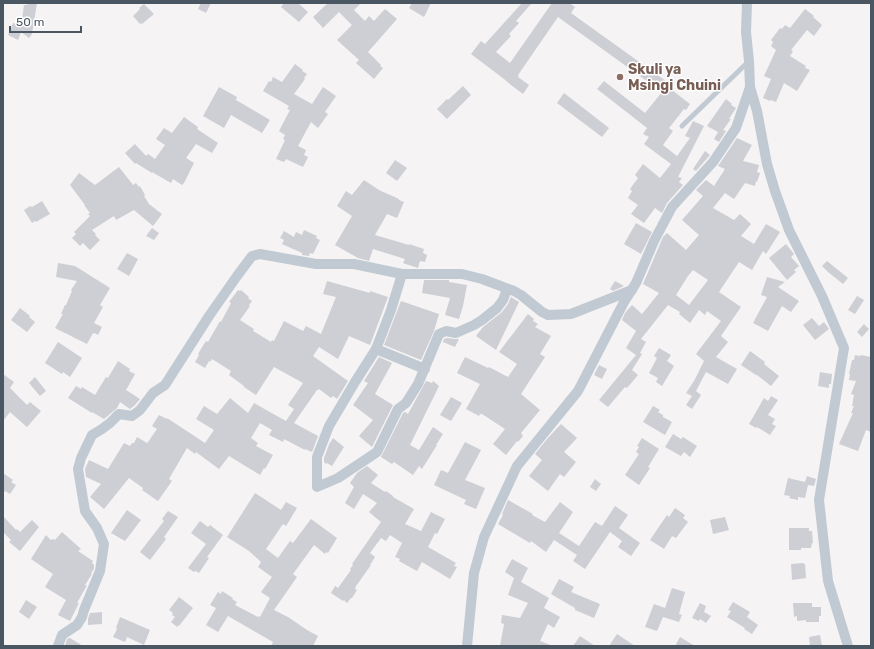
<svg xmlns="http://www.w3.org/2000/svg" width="874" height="649" font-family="Rubik,sans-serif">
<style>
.building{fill:#cdcfd5;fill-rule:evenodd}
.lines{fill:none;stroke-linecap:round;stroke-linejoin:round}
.lane{stroke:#c1cad2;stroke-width:5}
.street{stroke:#c1cad2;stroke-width:10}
.education-dot{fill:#8d6e63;stroke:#fff;stroke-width:1.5}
.labels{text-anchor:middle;stroke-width:3;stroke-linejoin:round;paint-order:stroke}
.education-label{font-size:14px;font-weight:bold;fill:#785e54;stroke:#fff;text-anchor:start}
</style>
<rect width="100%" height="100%" fill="#f5f3f3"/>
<g class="building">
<polygon points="28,3 37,3 32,34 29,38 21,32 18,40 8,35 13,23 21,26 24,5 27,5"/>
<polygon points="201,3 211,3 206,13 198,9"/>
<polygon points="284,3 298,3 308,12 299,22 281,7"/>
<polygon points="328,3 361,3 354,10 365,21 369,16 374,21 385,9 397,19 368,52 381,65 380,66 383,68 374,79 356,63 359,60 337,40 352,25 339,12 323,28 313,17"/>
<polygon points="412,3 431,3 424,17 409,8"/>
<polygon points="522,3 532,3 516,21 519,23 509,34 511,36 496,52 510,63 552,3 569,3 575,7 571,13 670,84 668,87 690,104 686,110 684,109 669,128 673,131 663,145 677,156 690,138 685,136 693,121 704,126 678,177 682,178 679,182 683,185 667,203 662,213 655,208 644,223 631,214 638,205 628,198 632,191 630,189 638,178 635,175 643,164 660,178 671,164 644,144 649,137 643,134 647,128 597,89 604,81 645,113 662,92 558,17 518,75 519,76 518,77 529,85 523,94 511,85 504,79 471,54 481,41 485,44"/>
<polygon points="144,4 154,14 142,24 141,23 140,24 133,16 140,9 139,8"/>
<polygon points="805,9 814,16 813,17 822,25 814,36 807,30 791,50 793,51 790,56 806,66 805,68 810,70 797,91 784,83 776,102 771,100 770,101 763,98 771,79 764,76 776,50 771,46 773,42 771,40 780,28 782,29 785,25 790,28"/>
<polygon points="295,64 303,70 302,71 307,74 304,78 305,79 294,94 312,104 323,87 336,96 325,112 328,114 318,128 311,122 298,146 306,150 304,155 308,157 303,167 286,159 284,162 276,159 285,140 283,139 285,135 279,131 290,110 287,109 289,106 263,91 269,81 271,82 273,77 282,82"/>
<polygon points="463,86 471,95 447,119 437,109 447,99 448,100"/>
<polygon points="219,87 237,97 236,100 270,120 262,133 231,115 224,128 203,116"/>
<polygon points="564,93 609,128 602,137 557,103"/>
<polygon points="726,99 732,104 731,105 736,108 729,119 731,119 723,130 726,131 719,142 714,139 718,132 707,126"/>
<polygon points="184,117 198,127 197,129 218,143 212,153 196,144 186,158 194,163 184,183 182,185 173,179 171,183 152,172 152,173 136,163 135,164 125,153 135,144 146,156 148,154 155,159 165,145 156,139 164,128 172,133"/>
<path d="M737,138L752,145L743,161L759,165L757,172L760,173L757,182L756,181L755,186L745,183L734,199L725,193L713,208L734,220L740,214L751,224L741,236L754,244L766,224L780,232L766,254L763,251L752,270L739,262L719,292L741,307L721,336L728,342L716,357L737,369L728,384L706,372L696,391L701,395L692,409L686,405L692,396L686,393L694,381L704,361L696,354L721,321L707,311L705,315L699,310L690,323L679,314L680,312L668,305L641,339L646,342L640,353L642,354L632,370L638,375L627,388L625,387L608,407L599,400L636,355L626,348L636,331L622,320L625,313L632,305L642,314L659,293L643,284L660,244L663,237L667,233L686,250L699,235L682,220L703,196L696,190L706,180L714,186L725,169L718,166ZM693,270L708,280L689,305L676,295L688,276Z"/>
<polygon points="705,151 710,155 696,171 693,169"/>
<polygon points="395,160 407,168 397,181 386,173"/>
<polygon points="119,167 133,185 136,183 139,187 140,186 145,195 144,196 149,204 162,214 153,226 134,210 116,220 114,216 92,230 96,234 95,235 100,240 90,250 83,243 80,246 72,238 76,234 74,232 90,216 88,214 90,213 84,205 85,205 70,185 79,173 95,185"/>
<polygon points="364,180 379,190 399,199 399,200 404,202 397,218 387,214 375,235 409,245 409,244 424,249 423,253 427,255 425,262 420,261 418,268 403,263 405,259 373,249 369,261 358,258 335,245 352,216 337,206 346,191 352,195"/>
<polygon points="42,201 50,214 36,222 35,221 32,223 24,210 30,206 32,207"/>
<polygon points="636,223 652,232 641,254 624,244"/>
<polygon points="152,228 159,233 154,240 146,236"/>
<polygon points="304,230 317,236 316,238 320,240 313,254 310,253 309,256 302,255 302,253 282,244 284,240 280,238 284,231 294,237 296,232 302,235"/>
<polygon points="786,244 794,254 791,257 799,266 794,270 796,272 787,280 769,258"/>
<polygon points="127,253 138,259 129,276 117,269"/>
<polygon points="827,261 848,278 843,284 828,272 822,266"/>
<polygon points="58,263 75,266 110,288 100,305 103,307 94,323 102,327 98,335 95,333 94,334 93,333 87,344 55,328 63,314 61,314 65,305 66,305 72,291 71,290 77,281 56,277"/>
<polygon points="767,277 785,282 778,287 799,301 791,312 782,306 768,331 753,323 767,297 761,295"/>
<polygon points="424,280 449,280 449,282 467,285 463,306 459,319 445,315 450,298 422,293"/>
<polygon points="327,281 370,293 370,291 388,297 370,345 349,336 338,359 319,347 313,356 348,381 337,399 333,396 331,398 319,389 318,390 317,390 294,423 318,436 312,452 305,449 305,450 284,439 283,442 269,435 272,430 260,423 251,438 258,443 256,446 273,455 265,469 264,468 260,475 229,456 219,469 196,452 195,454 187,448 169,479 172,481 158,501 142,490 143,488 129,478 104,509 90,497 101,484 86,477 85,469 89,460 108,469 124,443 130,446 132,443 134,443 137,437 147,443 148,442 157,429 152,426 159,415 167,419 167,418 205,443 214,430 196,419 204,406 217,414 230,398 248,413 254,403 268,411 286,421 294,409 288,405 303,383 274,367 256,395 244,387 244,386 229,375 231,371 212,359 210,362 209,361 205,368 195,362 199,355 198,354 204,344 206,341 208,342 220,321 221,322 231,303 229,302 238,290 240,291 241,290 249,297 248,298 252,301 249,305 250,306 240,320 254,329 253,331 271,342 272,340 274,341 284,321 303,331 306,326 321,334 336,297 323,294"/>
<polygon points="615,281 624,286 613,291 610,289"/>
<polygon points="857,296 864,300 855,314 848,310"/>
<polygon points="511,297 519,302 496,350 476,336 483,327 502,312 508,304"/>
<polygon points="401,301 439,314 434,331 421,360 384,345"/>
<polygon points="20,308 30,316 29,317 35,322 27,332 11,320"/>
<polygon points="528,314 534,319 533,321 538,324 535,327 551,336 540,354 545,357 521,394 540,410 521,433 523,436 518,442 517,441 506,455 493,444 505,429 482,414 480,414 479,416 466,409 480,384 457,373 465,357 488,368 489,367 508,377 517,364 499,352"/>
<polygon points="812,318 819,326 824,322 829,329 815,340 803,325"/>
<polygon points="864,324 869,329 862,337 857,332"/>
<polygon points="447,338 455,339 459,339 455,347 443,342 444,339"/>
<polygon points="58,342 82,358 70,377 63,372 62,374 45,363"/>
<polygon points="659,348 671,355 667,361 674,366 662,386 656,382 658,378 649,373 657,358 654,356"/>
<polygon points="750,351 765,362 764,364 779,376 771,386 757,375 756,375 741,365"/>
<polygon points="855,355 860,356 861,355 871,357 871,432 866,430 858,451 839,444 853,413 851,413 854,406 852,406 854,395 851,394 856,381 849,380 850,374 849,374 852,360 854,360"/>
<polygon points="379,357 392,363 375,394 393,405 372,447 359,436 373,420 353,405 368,383 364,381"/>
<polygon points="118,361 130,369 129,371 135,374 126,390 140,399 135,405 130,409 120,402 117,408 104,419 92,412 92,413 68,398 76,386 81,389 82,387 95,395 106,377 108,378"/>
<polygon points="599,365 607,369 602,379 594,375"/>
<polygon points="820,372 832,374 831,384 829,384 829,388 818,386"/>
<polygon points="3,374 14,382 10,388 27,405 30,402 41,411 27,427 10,412 3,421"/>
<polygon points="35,377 46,391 40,396 29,383"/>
<polygon points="426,381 432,383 433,381 439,386 410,445 419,450 433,427 443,434 436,445 437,445 422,469 419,466 413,475 394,462 392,464 381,457 403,413 405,412 408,414"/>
<polygon points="771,396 778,400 768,415 775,419 772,424 776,426 770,435 757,427 756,428 749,424 764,398 768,401"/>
<polygon points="451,397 462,403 451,421 440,415"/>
<polygon points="653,406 660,410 658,412 663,415 663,417 672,422 665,435 643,422"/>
<polygon points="561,424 577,438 564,452 576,462 564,477 560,474 548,491 529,476 542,460 535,454 547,439"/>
<polygon points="673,434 681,439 683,437 697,446 690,457 684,452 681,456 665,447"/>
<polygon points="333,438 344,447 332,466 327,463 326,464 324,462 324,458 330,442 330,443"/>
<polygon points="642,438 659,449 648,467 650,468 639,485 625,475 639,454 636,452 639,447 637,446"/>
<polygon points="465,442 481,450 465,480 485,488 476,509 464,504 466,500 434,485 441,470 448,473"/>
<polygon points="367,466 378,475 371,483 385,492 386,491 393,496 393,497 414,509 405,524 421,531 431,512 445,519 437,534 435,533 428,547 456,563 454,566 457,567 450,579 422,562 417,571 399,561 400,559 395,557 402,543 390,535 386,541 381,538 370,553 375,557 370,565 371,565 356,586 355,589 357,590 352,598 351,598 347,603 344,600 343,601 331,593 335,586 338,588 351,570 350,569 353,565 352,564 381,522 369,512 377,503 363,494 354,509 345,503 354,487 350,483 357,473"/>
<polygon points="3,473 13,480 11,482 16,485 10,494 5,491 3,494"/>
<polygon points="807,476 816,479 814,486 808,485 805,498 798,497 798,500 789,498 790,496 784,495 788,478 805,482"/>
<polygon points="595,479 601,484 596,491 590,487"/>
<polygon points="255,493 281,510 286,502 297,508 286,526 283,524 266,549 278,558 290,541 293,543 311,519 337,538 328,553 326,552 325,554 314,545 293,574 297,577 274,610 288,617 307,630 318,636 313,646 271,646 273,642 228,616 218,632 206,625 216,608 210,605 218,592 221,594 222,591 233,598 232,599 237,602 235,605 258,617 259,616 260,617 270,598 261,592 272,577 258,567 261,562 249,551 227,537"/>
<polygon points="508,500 533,514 532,515 545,522 560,502 573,512 559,533 579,546 595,522 602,526 615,506 628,515 619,528 640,543 631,556 618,547 622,541 610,532 585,569 573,561 577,555 554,540 546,552 531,541 530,543 498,524 503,515 502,514"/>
<polygon points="675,508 685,515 683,518 688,522 676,538 672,536 664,549 650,540 667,515 669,517"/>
<polygon points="127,510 141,520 125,541 111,533"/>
<polygon points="168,511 178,517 164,537 166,539 150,560 140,552 164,521 162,519"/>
<polygon points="3,516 16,530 17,529 20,532 32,520 39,527 20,551 9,542 11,540 3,532"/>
<polygon points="725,517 729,530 713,534 710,520"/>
<polygon points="200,521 208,527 210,525 223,535 207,557 209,558 199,573 196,571 194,572 188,568 206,544 191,533"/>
<polygon points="789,528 809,528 809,531 812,531 813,543 812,543 811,548 801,548 801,550 789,550"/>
<polygon points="62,532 81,549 78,551 93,561 92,563 94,565 94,569 91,573 92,574 90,577 85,585 87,586 86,587 77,603 79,603 70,621 58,615 66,600 45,587 53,574 31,559 46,535 51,540 53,539 55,540"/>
<polygon points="512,559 528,568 521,582 549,598 544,608 560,617 554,628 548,624 540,641 553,646 500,646 504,624 501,623 502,615 520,618 528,603 508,595 514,578 505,572"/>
<polygon points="803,563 804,564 805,564 806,578 792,580 791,564"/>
<polygon points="559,579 574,587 571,592 600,604 594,618 575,610 575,608 551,594"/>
<polygon points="672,588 685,592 679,614 682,615 679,622 663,617 657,631 645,627 654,604 665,608"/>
<polygon points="179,597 193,608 179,626 178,625 177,627 171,622 175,617 172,615 173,613 169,610"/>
<polygon points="26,600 37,607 29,619 19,612"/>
<polygon points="733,602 750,612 747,617 758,625 752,634 744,629 745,628 727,617 731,611 728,610"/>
<polygon points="700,603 706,606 704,612 711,616 706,623 700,619 699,621 692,618"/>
<polygon points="793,603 812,603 812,607 821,607 821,616 819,616 819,622 806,622 806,620 797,621 797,616 794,617"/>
<polygon points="102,612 102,624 88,625 88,619 90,613"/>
<polygon points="120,617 150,630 144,645 127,637 125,642 113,637 117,629 116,628"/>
<polygon points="617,634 635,646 609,646"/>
<polygon points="820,635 822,646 810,646 809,637"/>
<polygon points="580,636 595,646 573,646"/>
<polygon points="680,637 695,646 675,646"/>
<polygon points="70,638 83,646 65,646 67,639"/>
</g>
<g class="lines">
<polyline class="lane" points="682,126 748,62"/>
<g class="street">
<polyline points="747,3 746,32 749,61 750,87 757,111 767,164 775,191 789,230 822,296 844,348 819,500 828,581 848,646"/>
<polyline points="402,274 391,310 376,349 355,382 329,426 317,457 317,487 338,478 377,452 398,409 406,403 418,384 439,334 446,331 456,333 474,325 482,320 497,308 503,300 507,289"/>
<polyline points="376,349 425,369"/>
<polyline points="58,646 62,635 77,625 82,617 84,610 100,571 104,544 97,528 85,511 78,469 81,458 92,435 102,429 110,423 119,414 132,416 140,410 153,393 165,385 209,316 237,276 252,256 260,254 316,264 354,264 402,274 462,274 482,279 514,291 521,295 542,312 548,315 571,314 632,290"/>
<polyline points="467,646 474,573 484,537 517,466 578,391 624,302 636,283 654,241 672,207 713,162 736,128 750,87"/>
</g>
</g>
<circle class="education-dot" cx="620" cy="77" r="4"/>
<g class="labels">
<g class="education-label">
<text x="628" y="74">Skuli ya<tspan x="628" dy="16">Msingi Chuini</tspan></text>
</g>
</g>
<rect width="874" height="649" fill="none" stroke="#4a5661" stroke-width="8"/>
<path d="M10 26v6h71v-6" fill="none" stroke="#4a5661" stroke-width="2"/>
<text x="16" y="26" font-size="12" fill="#4a5661" stroke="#ffffff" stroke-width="3" paint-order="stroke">50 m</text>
</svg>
